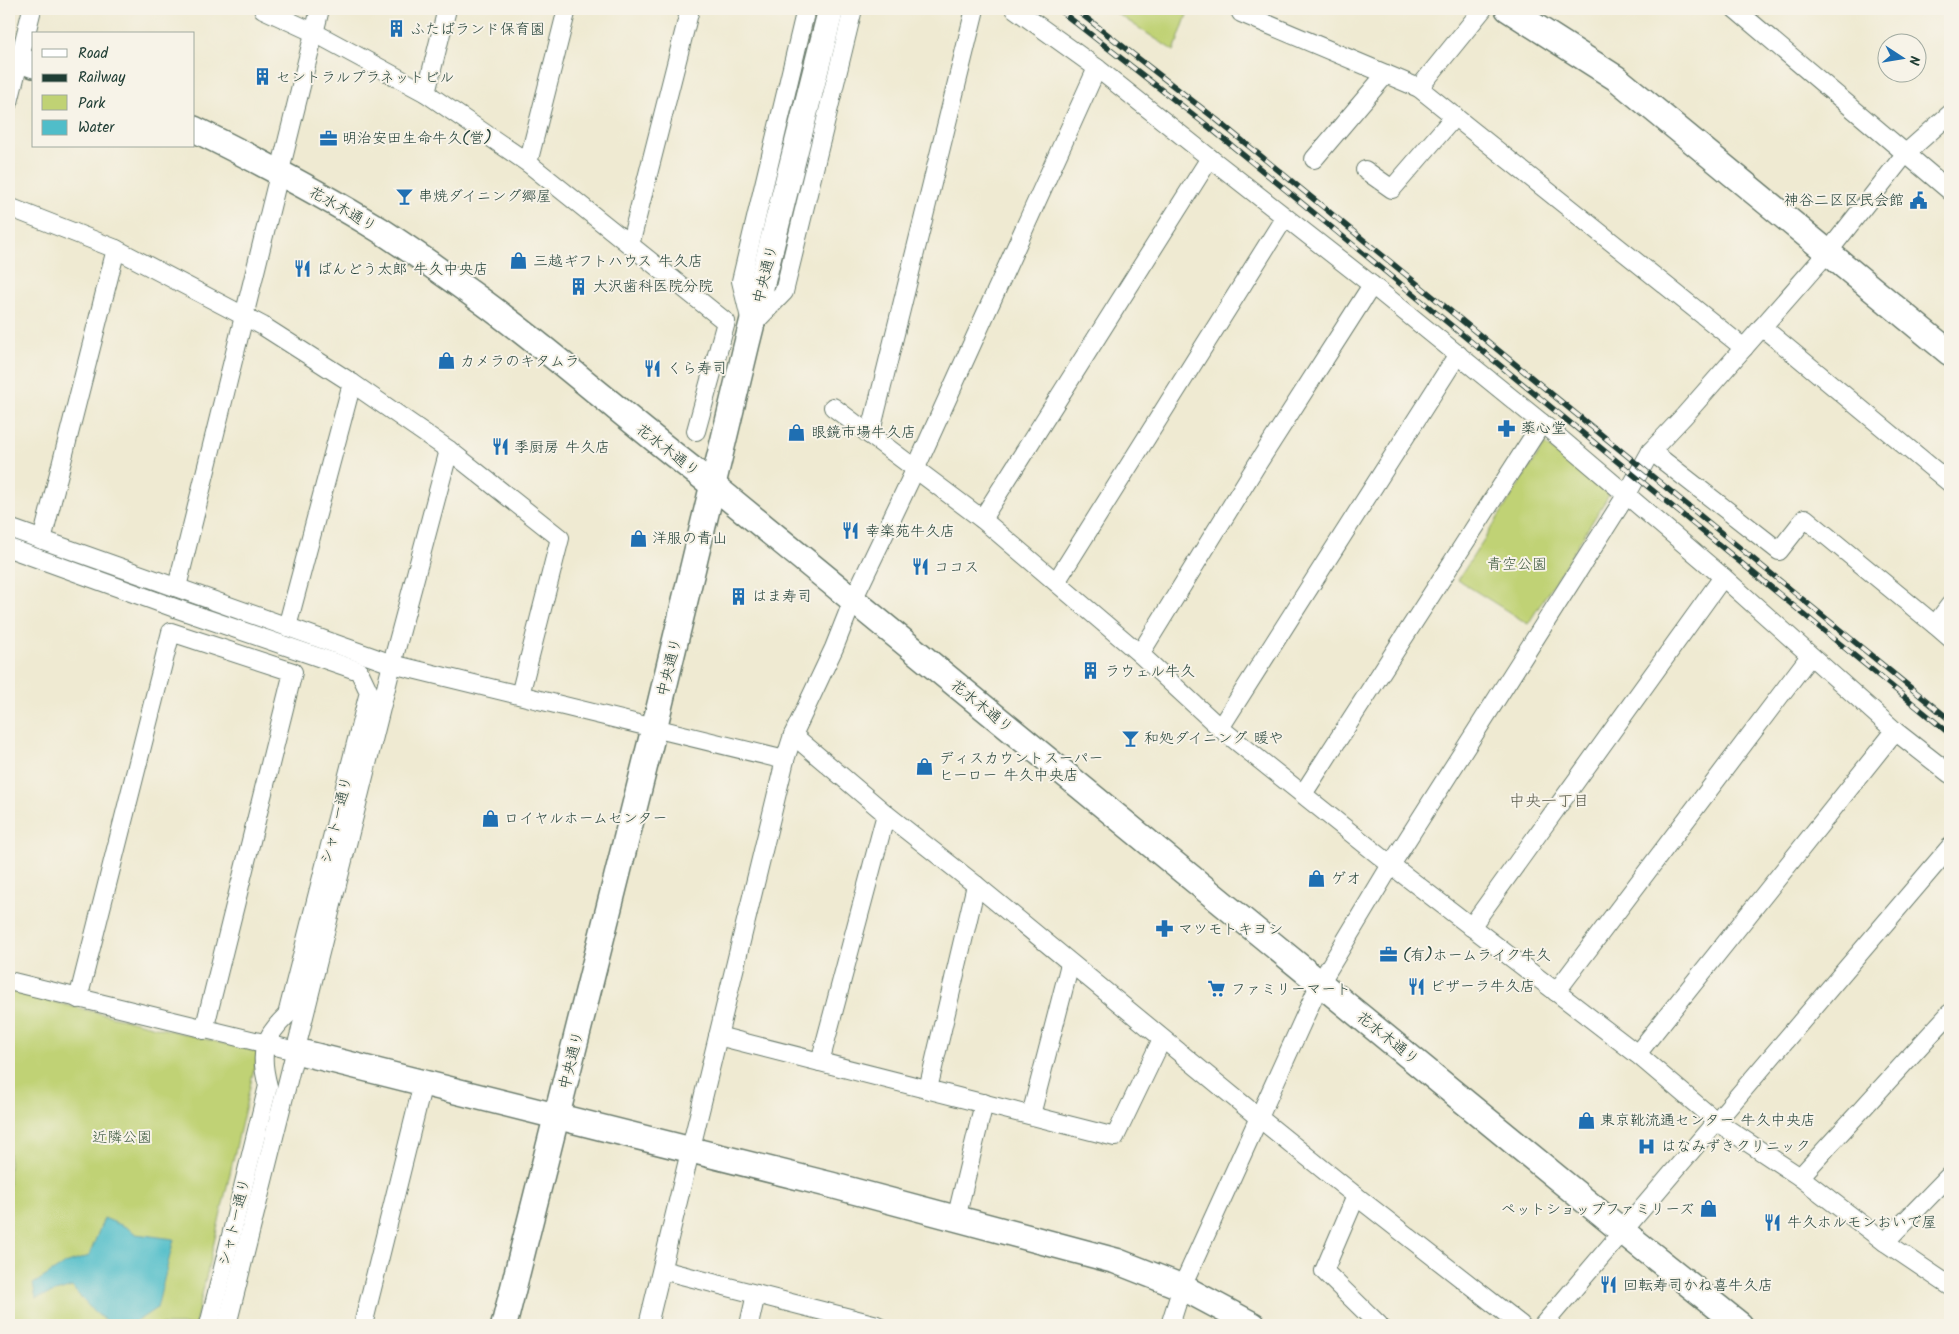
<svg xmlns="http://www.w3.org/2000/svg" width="1959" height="1334" font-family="Kalam,'Klee One',sans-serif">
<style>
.green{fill:#c0d274;stroke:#708854}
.water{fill:#50bdc9;stroke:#387d7e}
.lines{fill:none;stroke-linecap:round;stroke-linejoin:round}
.street-casing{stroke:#687a6b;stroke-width:20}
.secondary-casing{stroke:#687a6b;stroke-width:28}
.street{stroke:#fff;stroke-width:18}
.secondary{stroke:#fff;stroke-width:25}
.rail-casing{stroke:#1f3d34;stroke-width:5.5}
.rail{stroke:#f7f3e8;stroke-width:4;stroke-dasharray:11;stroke-linecap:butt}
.labels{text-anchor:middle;stroke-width:4;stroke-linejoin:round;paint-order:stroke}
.poi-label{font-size:15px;fill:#1f3d34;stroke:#f7f3e8;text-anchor:start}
.street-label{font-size:15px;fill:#1f3d34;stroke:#f7f3e8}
.park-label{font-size:15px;fill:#3f5b41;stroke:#f7f3e8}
.neighbourhood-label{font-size:16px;fill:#5e6051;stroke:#f7f3e8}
</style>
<rect width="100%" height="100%" fill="#f7f3e8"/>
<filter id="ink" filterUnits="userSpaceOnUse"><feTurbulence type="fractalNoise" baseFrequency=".02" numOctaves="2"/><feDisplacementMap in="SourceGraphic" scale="10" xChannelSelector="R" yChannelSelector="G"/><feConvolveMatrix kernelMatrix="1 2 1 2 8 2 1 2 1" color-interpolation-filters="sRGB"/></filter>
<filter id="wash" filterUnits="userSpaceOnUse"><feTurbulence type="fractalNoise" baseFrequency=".0096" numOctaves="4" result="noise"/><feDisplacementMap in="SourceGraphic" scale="20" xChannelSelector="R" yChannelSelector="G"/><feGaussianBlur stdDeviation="1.12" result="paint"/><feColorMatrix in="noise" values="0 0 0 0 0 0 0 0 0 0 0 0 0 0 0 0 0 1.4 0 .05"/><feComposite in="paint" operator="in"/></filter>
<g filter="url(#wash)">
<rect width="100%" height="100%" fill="#efead2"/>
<g class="green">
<polygon points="1110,9 1189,9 1174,51"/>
<polygon points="1545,444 1609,495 1528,624 1458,580"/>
<polygon points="9,991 258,1052 195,1325 9,1325"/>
</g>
<path class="water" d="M104,1218L126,1227L136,1234L174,1239L157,1308C148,1313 137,1323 126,1325C106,1330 83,1300 72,1287L36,1298L33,1284L65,1264L89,1256Z"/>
</g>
<g filter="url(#ink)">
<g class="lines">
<defs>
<g id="street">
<polyline points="263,9 315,33 426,93 528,163 726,322 696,431"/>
<polyline points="1015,9 1097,68 1210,158 1372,285 1542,423 1723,577 1895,731 1950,774"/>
<polyline points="1242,9 1241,13 1419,88 1744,348"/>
<polyline points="1735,9 1950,191"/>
<polyline points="1419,88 1483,9"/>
<polyline points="426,93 447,9"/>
<polyline points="9,102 32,9"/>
<polyline points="1314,159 1386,74"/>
<polyline points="528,163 567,9"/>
<polyline points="1365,170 1392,189 1455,116"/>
<polyline points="9,207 116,249 263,326 352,383 449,450 560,538 520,695"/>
<polyline points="630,245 690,9"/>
<polyline points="751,322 741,281 806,9"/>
<polyline points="754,323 784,292 853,9"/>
<polyline points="1762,327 1950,483"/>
<polyline points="833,407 982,519 1140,654 1220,728 1391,865 1637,1054 1717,1122 1800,1177 1885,1242 1950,1286"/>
<polyline points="870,435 975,9"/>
<polyline points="1651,451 1779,551 1805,518 1935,625"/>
<polyline points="982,519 1210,158"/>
<polyline points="9,528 392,664 785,760"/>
<polyline points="42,540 116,249"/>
<path d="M9,548L175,608L359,671L369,692L287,1015C263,1038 259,1053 268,1086L209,1325"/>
<polyline points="1056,582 1285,217"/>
<polyline points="177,587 320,9"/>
<polyline points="1950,605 1935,625 1950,638"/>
<polyline points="287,627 352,383"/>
<polyline points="1140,654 1256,466 1372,285"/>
<polyline points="1220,728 1458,354"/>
<polyline points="793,735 886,814 976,885 1258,1117 1356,1196 1521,1325"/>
<polyline points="1303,794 1542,423"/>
<polyline points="1471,927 1723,577"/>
<polyline points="9,981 296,1051"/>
<polyline points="1556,992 1810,656"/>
<polyline points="78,999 171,632 293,672 204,1030"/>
<polyline points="718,1036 1115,1137 1162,1039"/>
<polyline points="1637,1054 1895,731"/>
<polyline points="820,1062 886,814"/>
<polyline points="928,1089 976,885"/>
<polyline points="1031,1115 1070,964"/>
<polyline points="1800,1177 1950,1013"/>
<polyline points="1356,1196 1324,1271 1379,1325"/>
<polyline points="956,1219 984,1103"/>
<polyline points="1885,1242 1950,1175"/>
<polyline points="662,1270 877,1325"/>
<polyline points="227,1325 392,664 449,450"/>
<polyline points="363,1325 423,1083"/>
<polyline points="648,1325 785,760 793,735 834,648 853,600 915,470 1097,68"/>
<polyline points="749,1325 756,1294"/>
<polyline points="1170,1325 1182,1287 1320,983 1391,865 1627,494 1651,451 1684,416 1828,252 1906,153 1950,114"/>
<polyline points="1543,1325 1950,847"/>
</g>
<g id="secondary">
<polyline points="1508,9 1616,78 1950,353"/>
<polyline points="9,56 34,65"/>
<path d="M194,129C257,160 320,193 380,230C408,248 434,267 461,286C549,348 628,421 714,486L1622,1231L1740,1325"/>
<polyline points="296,1051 831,1185 1116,1261 1182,1287 1253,1325"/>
<polyline points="504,1325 654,729 747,343 831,9"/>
</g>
</defs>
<use href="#street" class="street-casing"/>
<use href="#secondary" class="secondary-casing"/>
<use href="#street" class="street"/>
<use href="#secondary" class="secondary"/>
<defs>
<g id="rail">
<polyline points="1058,9 1209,127 1950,734"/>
<polyline points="1075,9 1217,120 1950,720"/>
</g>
</defs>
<use href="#rail" class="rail-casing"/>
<use href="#rail" class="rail"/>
</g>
</g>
<defs>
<symbol id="building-bare" viewBox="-9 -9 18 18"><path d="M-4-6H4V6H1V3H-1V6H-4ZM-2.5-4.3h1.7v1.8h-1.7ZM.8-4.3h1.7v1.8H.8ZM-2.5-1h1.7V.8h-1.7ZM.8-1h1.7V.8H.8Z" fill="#1f6fb2" stroke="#f7f3e8" stroke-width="2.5" paint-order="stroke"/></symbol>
<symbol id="office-bare" viewBox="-9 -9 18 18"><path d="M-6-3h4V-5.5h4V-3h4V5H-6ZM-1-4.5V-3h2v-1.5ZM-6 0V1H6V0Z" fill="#1f6fb2" stroke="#f7f3e8" stroke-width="2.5" paint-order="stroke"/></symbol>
<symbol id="bar-bare" viewBox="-9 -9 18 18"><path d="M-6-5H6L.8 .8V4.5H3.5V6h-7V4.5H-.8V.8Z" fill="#1f6fb2" stroke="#f7f3e8" stroke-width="2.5" paint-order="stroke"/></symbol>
<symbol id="civic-bare" viewBox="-9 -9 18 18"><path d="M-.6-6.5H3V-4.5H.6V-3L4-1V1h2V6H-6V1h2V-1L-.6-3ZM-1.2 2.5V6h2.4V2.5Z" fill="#1f6fb2" stroke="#f7f3e8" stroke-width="2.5" paint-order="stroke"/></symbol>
<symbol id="shop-bare" viewBox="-9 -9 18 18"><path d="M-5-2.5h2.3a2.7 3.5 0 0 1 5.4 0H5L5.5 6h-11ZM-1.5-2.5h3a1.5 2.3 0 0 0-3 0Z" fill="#1f6fb2" stroke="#f7f3e8" stroke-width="2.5" paint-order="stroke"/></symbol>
<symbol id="restaurant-bare" viewBox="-9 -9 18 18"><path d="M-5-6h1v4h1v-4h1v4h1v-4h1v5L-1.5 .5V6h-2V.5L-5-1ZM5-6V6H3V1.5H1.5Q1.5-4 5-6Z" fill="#1f6fb2" stroke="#f7f3e8" stroke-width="2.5" paint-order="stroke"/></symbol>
<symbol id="pharmacy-bare" viewBox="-9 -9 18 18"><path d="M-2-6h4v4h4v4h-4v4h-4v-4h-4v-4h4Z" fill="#1f6fb2" stroke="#f7f3e8" stroke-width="2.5" paint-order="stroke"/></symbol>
<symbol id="supermarket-bare" viewBox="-9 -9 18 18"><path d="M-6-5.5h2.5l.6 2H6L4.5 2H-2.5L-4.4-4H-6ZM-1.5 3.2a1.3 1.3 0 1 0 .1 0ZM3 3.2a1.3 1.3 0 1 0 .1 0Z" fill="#1f6fb2" stroke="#f7f3e8" stroke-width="2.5" paint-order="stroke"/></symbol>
<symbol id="hospital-bare" viewBox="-9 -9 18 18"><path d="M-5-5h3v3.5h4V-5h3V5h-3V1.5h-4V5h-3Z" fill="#1f6fb2" stroke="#f7f3e8" stroke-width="2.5" paint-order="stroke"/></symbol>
</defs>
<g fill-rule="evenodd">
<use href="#building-bare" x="384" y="16" width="25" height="25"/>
<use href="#building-bare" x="250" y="64" width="25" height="25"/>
<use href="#office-bare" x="316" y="126" width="25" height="25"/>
<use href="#bar-bare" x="392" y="184" width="25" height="25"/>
<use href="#civic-bare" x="1906" y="188" width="25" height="25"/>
<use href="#shop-bare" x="506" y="248" width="25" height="25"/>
<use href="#restaurant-bare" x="290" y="256" width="25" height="25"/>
<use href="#building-bare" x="566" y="274" width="25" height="25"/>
<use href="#shop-bare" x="434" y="348" width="25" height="25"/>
<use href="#restaurant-bare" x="640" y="356" width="25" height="25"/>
<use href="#pharmacy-bare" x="1494" y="416" width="25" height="25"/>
<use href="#shop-bare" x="784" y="420" width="25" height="25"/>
<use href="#restaurant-bare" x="488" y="434" width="25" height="25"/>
<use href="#restaurant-bare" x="838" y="518" width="25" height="25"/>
<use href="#shop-bare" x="626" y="526" width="25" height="25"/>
<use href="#restaurant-bare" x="908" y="554" width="25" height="25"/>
<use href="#building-bare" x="726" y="584" width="25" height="25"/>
<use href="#building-bare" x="1078" y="658" width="25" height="25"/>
<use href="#bar-bare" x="1118" y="726" width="25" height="25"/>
<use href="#shop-bare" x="912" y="754" width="25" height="25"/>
<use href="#shop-bare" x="478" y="806" width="25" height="25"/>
<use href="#shop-bare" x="1304" y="866" width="25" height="25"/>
<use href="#pharmacy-bare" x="1152" y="916" width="25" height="25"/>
<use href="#office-bare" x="1376" y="942" width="25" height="25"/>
<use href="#restaurant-bare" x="1404" y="974" width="25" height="25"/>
<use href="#supermarket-bare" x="1204" y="976" width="25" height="25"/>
<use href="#shop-bare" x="1574" y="1108" width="25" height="25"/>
<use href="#hospital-bare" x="1634" y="1134" width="25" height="25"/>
<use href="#shop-bare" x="1696" y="1196" width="25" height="25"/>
<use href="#restaurant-bare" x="1760" y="1210" width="25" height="25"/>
<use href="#restaurant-bare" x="1596" y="1272" width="25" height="25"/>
</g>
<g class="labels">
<g class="poi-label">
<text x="410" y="34">ふたばランド保育園</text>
<text x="276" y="82">セントラルプラネットビル</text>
<text x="342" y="143">明治安田生命牛久(営)</text>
<text x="418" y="201">串焼ダイニング郷屋</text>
<text x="1904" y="205" text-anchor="end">神谷二区区民会館</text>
<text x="533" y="266">三越ギフトハウス 牛久店</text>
<text x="317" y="274">ばんどう太郎 牛久中央店</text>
<text x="593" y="291">大沢歯科医院分院</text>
<text x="460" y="366">カメラのキタムラ</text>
<text x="667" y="373">くら寿司</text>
<text x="1521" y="433">薬心堂</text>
<text x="811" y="437">眼鏡市場牛久店</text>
<text x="514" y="452">季厨房 牛久店</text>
<text x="865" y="536">幸楽苑牛久店</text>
<text x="652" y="543">洋服の青山</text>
<text x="934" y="572">ココス</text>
<text x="752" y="601">はま寿司</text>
<text x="1105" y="676">ラウェル牛久</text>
<text x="1144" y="743">和処ダイニング 暖や</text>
<text x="939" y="763">ディスカウントスーパー<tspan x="939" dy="17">ヒーロー 牛久中央店</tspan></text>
<text x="504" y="823">ロイヤルホームセンター</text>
<text x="1331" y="883">ゲオ</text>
<text x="1178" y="934">マツモトキヨシ</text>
<text x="1403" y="960">(有)ホームライク牛久</text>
<text x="1430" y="991">ピザーラ牛久店</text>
<text x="1231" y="994">ファミリーマート</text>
<text x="1600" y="1125">東京靴流通センター 牛久中央店</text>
<text x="1661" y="1151">はなみずきクリニック</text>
<text x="1694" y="1214" text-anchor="end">ペットショップファミリーズ</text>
<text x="1787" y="1227">牛久ホルモンおいで屋</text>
<text x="1623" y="1290">回転寿司かね喜牛久店</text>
</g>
<g class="street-label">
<text transform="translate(343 209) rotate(30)" y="5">花水木通り</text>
<text transform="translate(765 274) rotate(-76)" y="5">中央通り</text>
<text transform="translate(668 450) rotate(38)" y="5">花水木通り</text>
<text transform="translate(669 667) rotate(-76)" y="5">中央通り</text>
<text transform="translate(982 706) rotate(39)" y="5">花水木通り</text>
<text transform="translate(336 820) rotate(-76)" y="5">シャトー通り</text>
<text transform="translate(1388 1038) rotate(39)" y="5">花水木通り</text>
<text transform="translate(571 1060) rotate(-76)" y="5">中央通り</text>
<text transform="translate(234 1222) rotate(-76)" y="5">シャトー通り</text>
</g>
<g class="park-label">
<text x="1517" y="569">青空公園</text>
<text x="122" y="1142">近隣公園</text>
</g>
<g class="neighbourhood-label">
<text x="1549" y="806">中央一丁目</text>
</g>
</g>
<rect width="1959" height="1334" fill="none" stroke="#f7f3e8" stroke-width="30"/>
<rect x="32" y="32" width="162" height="115" fill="#f7f3e8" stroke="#a1aaa0"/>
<rect x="42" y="49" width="25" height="8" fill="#ffffff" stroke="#a1aaa0"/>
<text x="78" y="58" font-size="15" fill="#1f3d34">Road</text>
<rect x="42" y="74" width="25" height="8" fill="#1f3d34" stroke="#a1aaa0"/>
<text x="78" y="82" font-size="15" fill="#1f3d34">Railway</text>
<rect x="42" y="95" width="25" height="15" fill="#c0d274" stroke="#a1aaa0"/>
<text x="78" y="108" font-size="15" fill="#1f3d34">Park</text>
<rect x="42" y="120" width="25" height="15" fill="#50bdc9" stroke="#a1aaa0"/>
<text x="78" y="132" font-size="15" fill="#1f3d34">Water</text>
<g transform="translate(1902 58) rotate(102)"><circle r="24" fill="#f7f3e8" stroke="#a1aaa0"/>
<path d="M0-4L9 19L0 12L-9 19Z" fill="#1f6fb2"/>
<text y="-8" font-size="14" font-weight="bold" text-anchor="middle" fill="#1f3d34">N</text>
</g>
</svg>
